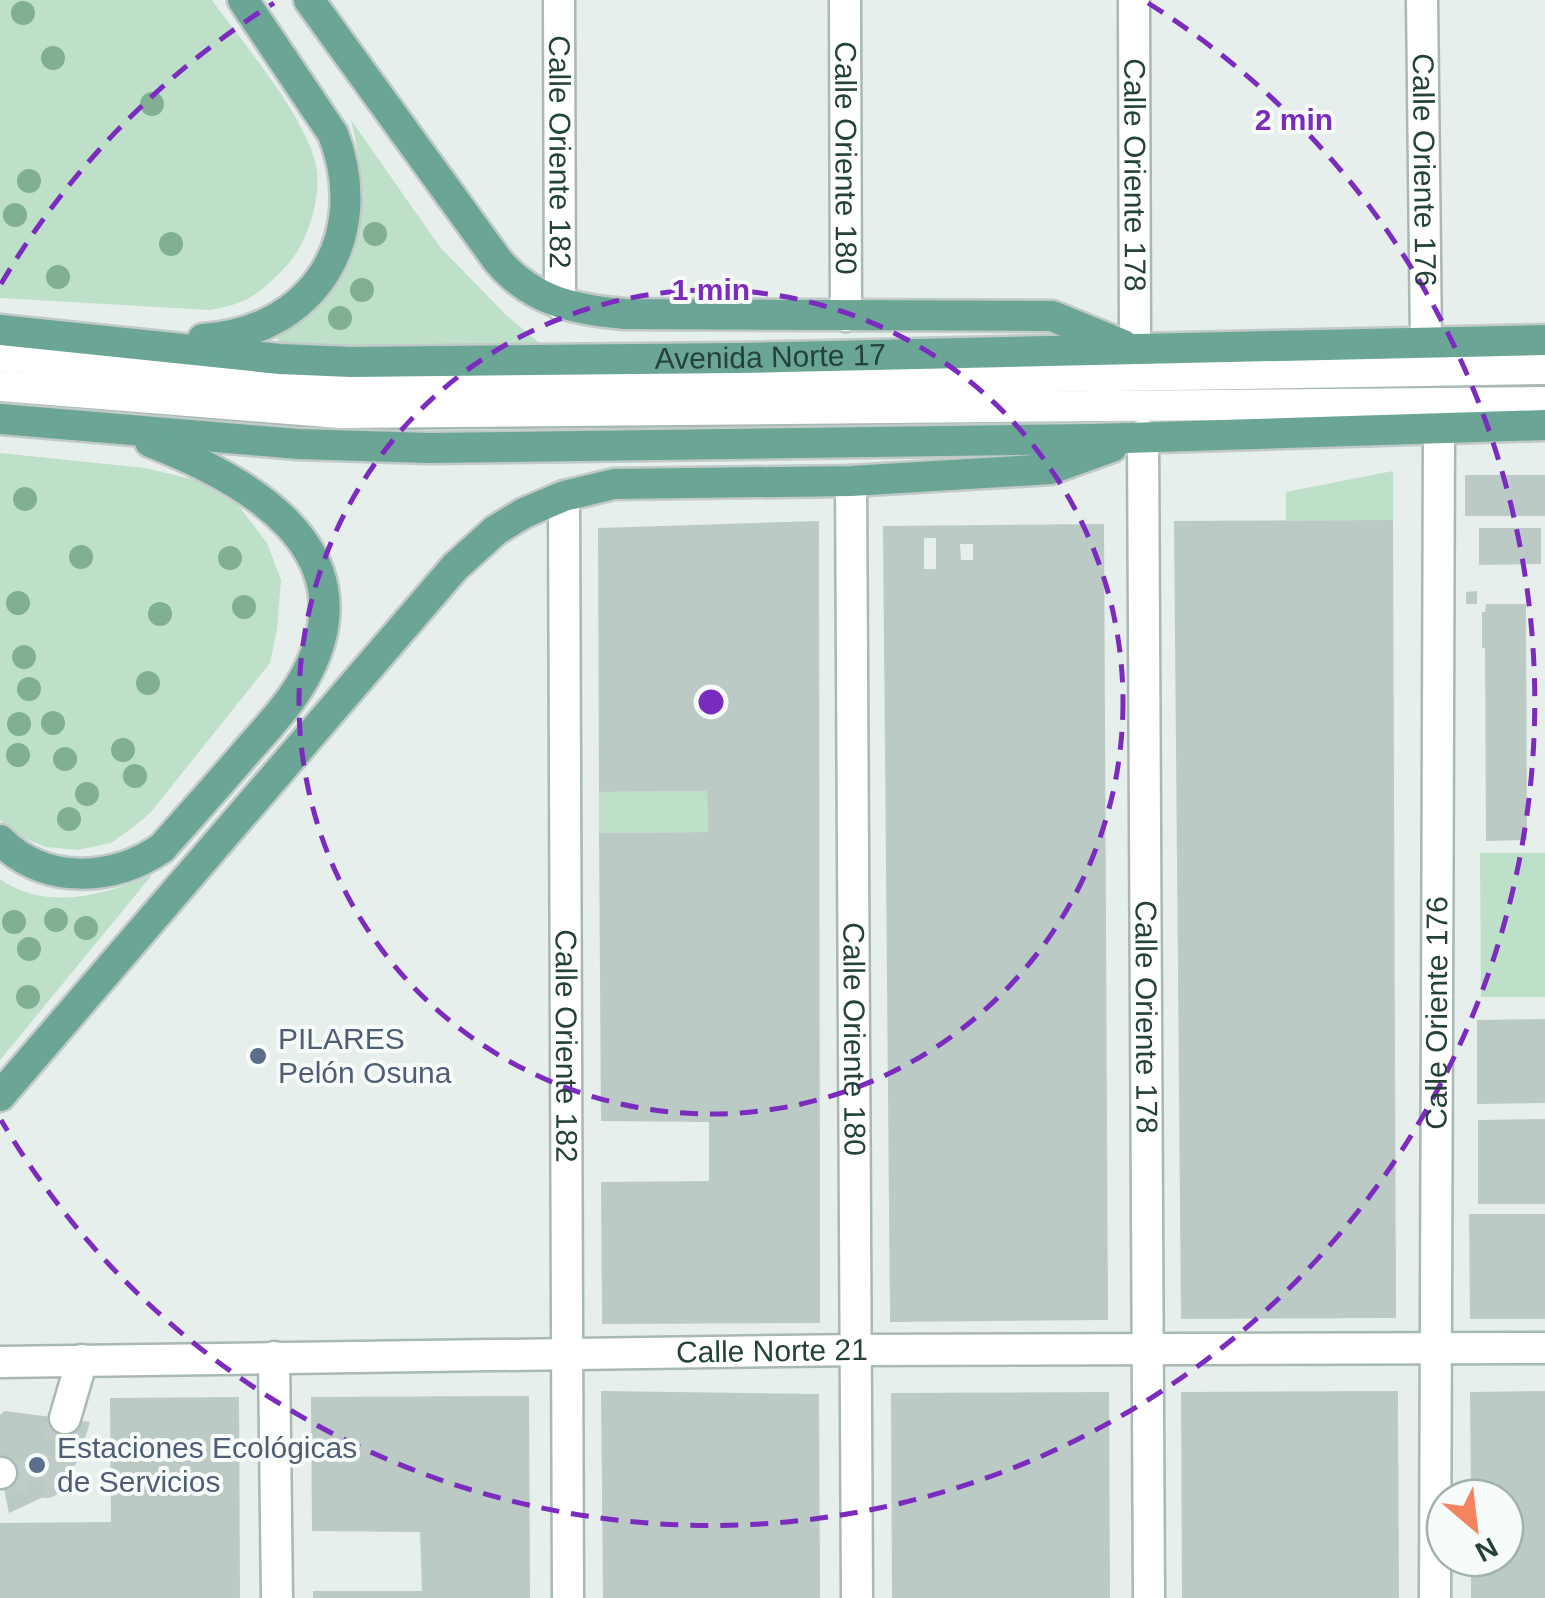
<svg xmlns="http://www.w3.org/2000/svg" width="1545" height="1598" font-family="Arial,sans-serif">
<style>
.green{fill:#bfe0c8}
.building{fill:#bbcac4;fill-rule:evenodd}
.lines{fill:none;stroke-linecap:round;stroke-linejoin:round}
.minor-tunnel{stroke:#bfccc8;stroke-width:30;stroke-dasharray:30 15;stroke-linecap:butt}
.minor-casing{stroke:#a8b8b2;stroke-width:35}
.major-casing{stroke:#c2cac8;stroke-width:35}
.minor{stroke:#fff;stroke-width:30}
.major{stroke:#6aa596;stroke-width:30}
.tree{fill:#80af93}
.ring{fill:none;stroke:#7b2cbf;stroke-width:5;stroke-dasharray:18 12}
.service-dot{fill:#5c6f8a;stroke:#f7fbf9;stroke-width:4}
.labels{text-anchor:middle;stroke-width:8;stroke-linejoin:round;paint-order:stroke}
.street-label{font-size:30px;fill:#24423a;stroke:#f7fbf9}
.service-label{font-size:30px;fill:#4e5e75;stroke:#f7fbf9;text-anchor:start}
.centre{fill:#7b2cbf;stroke:#f7fbf9;stroke-width:5}
.ring-label{font-size:30px;text-anchor:middle;font-weight:bold;fill:#7b2cbf;stroke:#f7fbf9;stroke-width:8;stroke-linejoin:round;paint-order:stroke}
</style>
<rect width="100%" height="100%" fill="#e6efeb"/>
<g class="green">
<path d="M0,0H212C241,41 311,122 317,171C320,202 308,241 288,264C261,293 249,303 210,310L0,298Z"/>
<path d="M351,120L440,247L505,314L544,347H288L280,344L276,336C288,326 303,320 314,309C366,262 367,182 351,120Z"/>
<polygon points="0,453 145,468 196,480 238,505 267,543 281,580 277,629 270,663 151,812 135,826 111,843 78,850 46,847 21,837 0,820"/>
<polygon points="1393,471 1393,520 1286,520 1286,492"/>
<polygon points="707,791 708,832 599,833 599,792"/>
<polygon points="1480,853 1545,853 1545,997 1481,997"/>
<path d="M152,875L0,1060V879C46,912 105,895 152,875Z"/>
</g>
<g class="building">
<rect x="1465" y="475" width="80" height="41"/>
<polygon points="1393,520 1396,1318 1181,1319 1174,521"/>
<polygon points="819,521 820,1323 602,1324 601,1182 709,1181 709,1122 601,1121 599,833 708,832 707,791 599,792 598,528"/>
<path d="M1104,524L1108,1320L890,1322L883,526ZM924,538H936V569H924ZM960,544H973V560H961Z"/>
<polygon points="1479,528 1541,528 1541,564 1479,565"/>
<polygon points="1477,591 1477,604 1466,604 1466,592"/>
<polygon points="1486,604 1526,604 1527,840 1486,841 1485,648 1482,648 1482,612 1485,612"/>
<polygon points="1545,1019 1545,1103 1477,1104 1477,1020"/>
<polygon points="1545,1119 1545,1204 1478,1204 1478,1120"/>
<polygon points="1469,1214 1545,1214 1545,1319 1470,1319"/>
<polygon points="601,1391 819,1394 820,1598 603,1598"/>
<polygon points="1398,1391 1399,1598 1182,1598 1181,1392"/>
<polygon points="1545,1391 1545,1598 1471,1598 1471,1558 1505,1558 1505,1498 1471,1498 1470,1392"/>
<polygon points="1109,1392 1110,1598 892,1598 891,1393"/>
<polygon points="529,1396 530,1598 313,1598 313,1591 422,1591 420,1532 312,1531 311,1397"/>
<polygon points="239,1397 240,1598 0,1598 0,1523 111,1522 110,1398"/>
<polygon points="5,1411 90,1422 78,1461 66,1478 50,1494 9,1513 0,1469 0,1415"/>
</g>
<g class="lines">
<polyline class="minor-tunnel" points="1,1473 47,1483 65,1418"/>
<defs>
<g id="minor">
<path id="s1" d="M559,0L560,304"/>
<path id="s2" d="M845,0L846,316"/>
<path id="s3" d="M1134,0L1135,349"/>
<path id="s4" d="M1422,0L1426,342"/>
<polyline points="0,356 363,388 1545,369"/>
<polyline points="0,386 340,413 1545,402"/>
<path id="s5" d="M1143,435L1149,1598"/>
<path id="s6" d="M851,481L857,1598"/>
<path id="s7" d="M564,496L568,1598"/>
<polyline points="274,1357 277,1598"/>
<path id="s8" d="M0,1362L858,1350L1545,1348"/>
<polyline points="65,1418 82,1360"/>
<polyline points="0,1473 1,1473"/>
<path id="s9" d="M1435,1598L1439,428"/>
</g>
<g id="major">
<path d="M309,0L498,261C532,301 575,310 625,314L1052,316L1123,345"/>
<path id="s10" d="M0,330L280,359L351,362L737,358L1545,340"/>
<path d="M203,339C314,332 373,237 333,134L243,0"/>
<polyline points="0,419 298,444 429,448 1093,439 1545,425"/>
<path d="M0,840C45,885 112,882 162,848C191,815 220,783 248,750C270,725 293,701 308,671C370,548 246,479 150,442"/>
<polyline points="0,1096 455,567 496,530 524,513 564,496 614,484 851,481 1051,469 1112,447"/>
</g>
</defs>
<use href="#minor" class="minor-casing"/>
<use href="#major" class="major-casing"/>
<use href="#minor" class="minor"/>
<use href="#major" class="major"/>
</g>
<g class="tree">
<circle cx="23" cy="13" r="12"/>
<circle cx="53" cy="58" r="12"/>
<circle cx="152" cy="104" r="12"/>
<circle cx="29" cy="181" r="12"/>
<circle cx="15" cy="215" r="12"/>
<circle cx="375" cy="234" r="12"/>
<circle cx="171" cy="244" r="12"/>
<circle cx="58" cy="277" r="12"/>
<circle cx="362" cy="290" r="12"/>
<circle cx="340" cy="318" r="12"/>
<circle cx="25" cy="499" r="12"/>
<circle cx="81" cy="557" r="12"/>
<circle cx="230" cy="558" r="12"/>
<circle cx="18" cy="603" r="12"/>
<circle cx="244" cy="607" r="12"/>
<circle cx="160" cy="614" r="12"/>
<circle cx="24" cy="657" r="12"/>
<circle cx="148" cy="683" r="12"/>
<circle cx="29" cy="689" r="12"/>
<circle cx="53" cy="723" r="12"/>
<circle cx="19" cy="724" r="12"/>
<circle cx="123" cy="750" r="12"/>
<circle cx="18" cy="755" r="12"/>
<circle cx="65" cy="759" r="12"/>
<circle cx="135" cy="776" r="12"/>
<circle cx="87" cy="794" r="12"/>
<circle cx="69" cy="819" r="12"/>
<circle cx="56" cy="920" r="12"/>
<circle cx="14" cy="922" r="12"/>
<circle cx="86" cy="928" r="12"/>
<circle cx="29" cy="949" r="12"/>
<circle cx="28" cy="997" r="12"/>
</g>
<g class="ring">
<circle cx="711" cy="702" r="412"/>
<path d="M1 284A824 824 0 0 1 274 3M1148 3A824 824 0 1 1 1 1120"/>
</g>
<g class="service-dot">
<circle cx="258" cy="1056" r="10"/>
<circle cx="37" cy="1465" r="10"/>
</g>
<g class="labels">
<g class="street-label">
<text dy="10" stroke="none"><textPath href="#s1" startOffset="152">Calle Oriente 182</textPath></text>
<text dy="10" stroke="none"><textPath href="#s2" startOffset="158">Calle Oriente 180</textPath></text>
<text dy="10" stroke="none"><textPath href="#s4" startOffset="170">Calle Oriente 176</textPath></text>
<text dy="10" stroke="none"><textPath href="#s3" startOffset="175">Calle Oriente 178</textPath></text>
<text dy="10" stroke="none"><textPath href="#s10" startOffset="772">Avenida Norte 17</textPath></text>
<text dy="10" stroke="none"><textPath href="#s9" startOffset="585">Calle Oriente 176</textPath></text>
<text dy="10" stroke="none"><textPath href="#s5" startOffset="582">Calle Oriente 178</textPath></text>
<text dy="10" stroke="none"><textPath href="#s6" startOffset="558">Calle Oriente 180</textPath></text>
<text dy="10" stroke="none"><textPath href="#s7" startOffset="550">Calle Oriente 182</textPath></text>
<text dy="10" stroke="none"><textPath href="#s8" startOffset="772">Calle Norte 21</textPath></text>
</g>
<g class="service-label">
<text x="278" y="1049">PILARES<tspan x="278" dy="34">Pelón Osuna</tspan></text>
<text x="57" y="1458">Estaciones Ecológicas<tspan x="57" dy="34">de Servicios</tspan></text>
</g>
</g>
<circle cx="711" cy="702" r="15" class="centre"/>
<g class="ring-label">
<text x="1294" y="130">2 min</text>
<text x="711" y="300">1 min</text>
</g>
<g transform="translate(1475 1528) rotate(152)"><circle r="48" fill="#f7fbf9" stroke="#a3b1ad" stroke-width="2.5"/>
<path d="M0-8L18 38L0 25L-18 38Z" fill="#f4845f"/>
<text y="-15" font-size="28" font-weight="bold" text-anchor="middle" fill="#24423a">N</text>
</g>
</svg>
